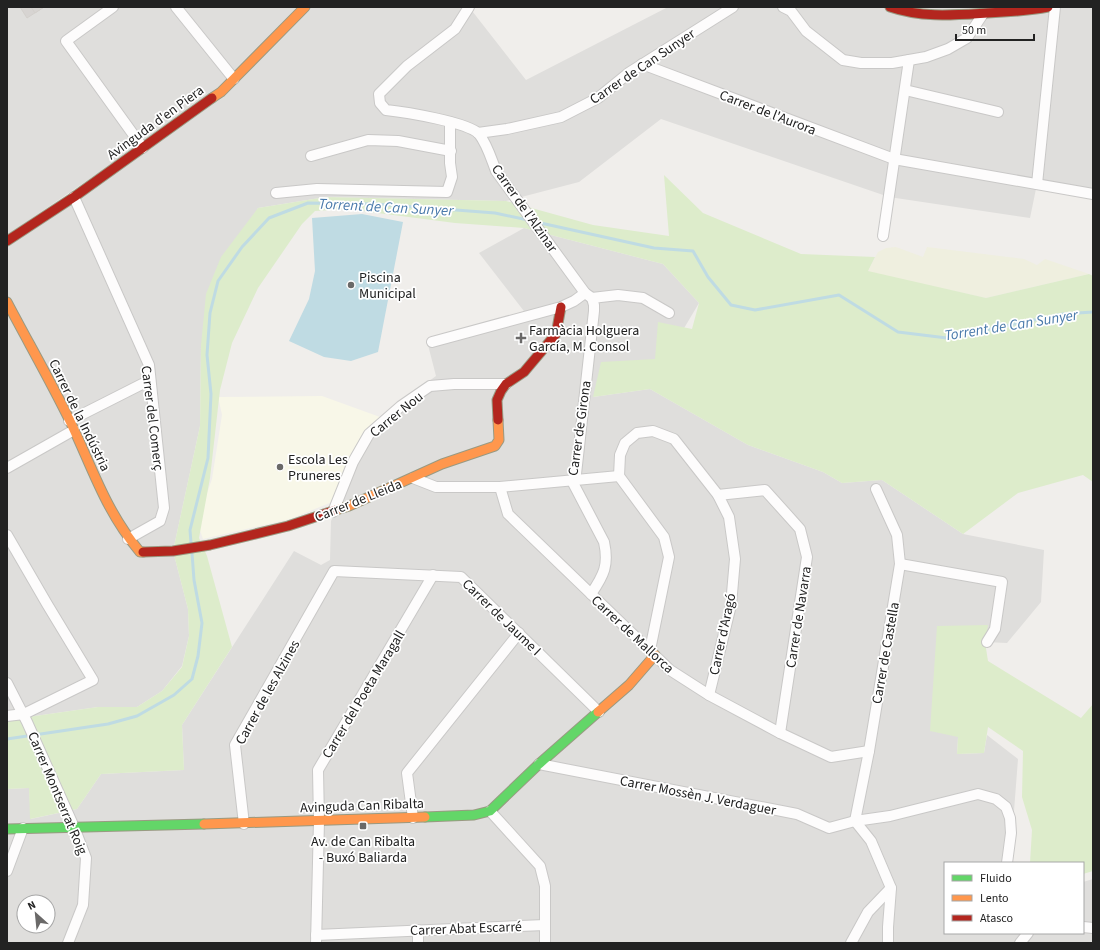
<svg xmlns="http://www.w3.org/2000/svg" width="1100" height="950" font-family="'Source Sans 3',sans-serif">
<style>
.residential{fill:#dfdedc;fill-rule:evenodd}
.education{fill:#f8f7e8}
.farmland{fill:#efefdf}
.grass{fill:#ddeccb}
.water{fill:#bfdbe3}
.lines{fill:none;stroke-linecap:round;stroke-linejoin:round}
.stream{stroke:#bfdbe3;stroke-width:3}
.building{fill:#d7d4d2;stroke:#d3d0cc}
.street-casing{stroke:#c9c8c7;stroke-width:12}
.fast-casing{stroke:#999a82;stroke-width:11}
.slow-casing{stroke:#999a82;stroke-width:11}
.jam-casing{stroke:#999a82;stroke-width:11}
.street{stroke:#fdfcfc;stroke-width:10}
.fast{stroke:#63d668;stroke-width:9}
.slow{stroke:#ff974d;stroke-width:9}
.jam{stroke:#b3261e;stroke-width:9}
.poi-dot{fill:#6a6968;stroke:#fff;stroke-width:1.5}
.labels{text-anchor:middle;stroke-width:3.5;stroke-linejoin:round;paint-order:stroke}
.street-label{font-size:14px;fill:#222;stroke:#fff}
.poi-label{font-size:14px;fill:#222;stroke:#fff;text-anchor:start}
.water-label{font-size:15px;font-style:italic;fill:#4a7aab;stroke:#fff}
</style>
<rect width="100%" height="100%" fill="#f0eeeb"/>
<g class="residential">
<polygon points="7,7 469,7 526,80 668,7 1093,7 1093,194 1037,184 1030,218 889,197 661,119 579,182 506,201 326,197 258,208 201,345 200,426 173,551 188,609 189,636 182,666 162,691 137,707 98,707 7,720 7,241 143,148 73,52 135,148 7,235"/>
<path d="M524,228L663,264L699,303L680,335L655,359L593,397L650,389L748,445L823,472L842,483L882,480L963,534L1044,550L1041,602L1007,643L985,642L987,625L958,737L957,754L984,753L987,735L1018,759L1010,863H945V933H1083V882L1093,879V943H7V789L29,788L31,819L77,809L101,774L184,770L182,725L294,551L321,565L330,560L331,521L380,417L436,376L428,345L527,315L479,253ZM24,902H48V926H24Z"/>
</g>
<polygon class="education" points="322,396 380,417 363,432 351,455 332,502 290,519 203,539 197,522 212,479 222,415 218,397"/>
<polygon class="farmland" points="896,247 923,257 927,247 1024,259 1037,265 1045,259 1089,274 986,298 871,273 868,271 878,252 886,248"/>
<g class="grass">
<polygon points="664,175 703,213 801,254 875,257 868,271 986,298 1089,274 1093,276 1093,482 1083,475 1018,493 963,534 882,480 842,483 823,472 748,445 650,389 593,397 601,362 655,359 658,322 692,329 699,303 663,264 524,228 455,223 347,209 315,211 302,224 258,288 232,343 220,390 210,478 199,538 207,556 232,647 182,725 184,770 101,774 77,809 30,819 29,788 7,789 7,720 98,707 137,707 162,691 182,667 189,636 188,609 173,551 200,426 201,345 206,294 221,257 258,208 326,197 506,201 593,225 669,236"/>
<polygon points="988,625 985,642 988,661 1081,718 1093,704 1093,871 1083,874 1083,863 1030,863 1032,830 1022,797 1023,751 988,727 984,753 957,754 958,737 930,731 937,626"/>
</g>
<polygon class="water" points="362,214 403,222 378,352 351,361 324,357 289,341 309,299 315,271 312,218"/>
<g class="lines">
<g class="stream">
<polyline points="536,222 654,248 693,251 708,277 731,305 755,310 839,295 898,332 947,338 1063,314 1093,312"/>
<polyline points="191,543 190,530 208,458 211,394 207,355 210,313 218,281 242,247 269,218 308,203 376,204 443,209 495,213 528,220"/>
<polyline points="7,739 108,724 137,716 174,695 192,679 198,656 202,623 194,580 192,553"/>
</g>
</g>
<g class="building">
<polygon points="20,7 44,7 27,18"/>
<polygon points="31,7 44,7 35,13"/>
</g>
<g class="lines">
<defs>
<g id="street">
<polyline points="113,7 66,41 143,148"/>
<polyline points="176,7 234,79"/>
<path d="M469,7L455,29L407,66L379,94L380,103L386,110C404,112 468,122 479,134C487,144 491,158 496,171L585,293L592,298"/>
<polyline points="783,7 791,11 806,31 843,60 861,63 892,63 926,57 948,49 967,38 983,14"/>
<polyline points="642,64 894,159 1093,194"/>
<polyline points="905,90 998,112"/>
<polyline points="478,133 507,129 561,117 598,98 630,72 733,7"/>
<polyline points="311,156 368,140 398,141 451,151"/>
<polyline points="1037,184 1055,7"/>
<polyline points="276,193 317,189 447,192 452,177 450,163 450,122"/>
<polyline points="74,197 149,365 164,508 160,521 128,539"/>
<polyline points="883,236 909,60"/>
<polyline points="592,298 618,295 643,298 669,313"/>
<polyline points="432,342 561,307 574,301 585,293"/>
<polyline points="69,421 150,380"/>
<polyline points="7,468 74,430"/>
<polyline points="619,476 620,455 625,443 637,433 653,431 674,439 718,495 729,517 735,559 731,605 709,695"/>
<polyline points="619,476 664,537 669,557 650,650"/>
<polyline points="413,478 436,487 500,487 619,476"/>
<polyline points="572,481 576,474 594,311 594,305 592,298"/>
<path d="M572,481L604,542C609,565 604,575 591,594"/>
<polyline points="500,487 508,514 670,670 709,695 780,733 831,757 869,751"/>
<polyline points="718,495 765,490 800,529 807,557 780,733"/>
<polyline points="333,512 353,462 369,434 401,406 430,386 454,384 506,384"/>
<polyline points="7,535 47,604 93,680 24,714 7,716"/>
<polyline points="900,564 1002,582 995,629 987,642"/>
<polyline points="7,683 27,722 74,827 86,858 83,905 68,943"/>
<polyline points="539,764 797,814 829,828 855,821 890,816 978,794 996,799 1006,807 1010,818 1011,833 1007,863"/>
<polyline points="490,811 540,866 545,886 545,943"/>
<polyline points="413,818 407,773 519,633"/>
<polyline points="855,821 869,751 900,564 897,535 876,489"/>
<polyline points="855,821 871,841 891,888 888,927 888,943"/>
<polyline points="244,824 235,745 334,571 461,577 599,712"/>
<polyline points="7,871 23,828"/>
<polyline points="1083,927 1093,928"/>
<polyline points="316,935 545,925"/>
<polyline points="316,943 319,821 318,770 433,575"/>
<polyline points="418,943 418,930"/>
<polyline points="851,943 868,912 891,888"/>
<polyline points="1020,943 1028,933"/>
</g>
<g id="fast">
<polyline points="425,817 474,815 490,811 539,764 598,712"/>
<polyline points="7,829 204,824"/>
</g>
<g id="slow">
<polyline points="212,98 221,92 305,7"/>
<path d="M7,302C28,342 50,380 70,421C93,469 105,510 140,552H143"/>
<polyline points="336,510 349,506 442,464 495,446 499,440 498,420"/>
<polyline points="598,712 629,685 655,655"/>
<polyline points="204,824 425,817"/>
</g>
<g id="jam">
<path d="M890,7C922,18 954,15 987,13C1008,12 1028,11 1048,7"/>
<polyline points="7,241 74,197 212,98"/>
<polyline points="498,420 497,400 501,391 506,384 524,372 556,334 561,307"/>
<polyline points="143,552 173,551 210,545 288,526 336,510"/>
</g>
</defs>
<use href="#street" class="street-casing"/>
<use href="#fast" class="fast-casing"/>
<use href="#slow" class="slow-casing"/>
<use href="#jam" class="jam-casing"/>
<use href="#street" class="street"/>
<use href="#fast" class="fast"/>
<use href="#slow" class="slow"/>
<use href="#jam" class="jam"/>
</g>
<g class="poi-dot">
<circle cx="351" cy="285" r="4"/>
<path d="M519 332h4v4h4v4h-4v4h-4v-4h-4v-4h4z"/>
<circle cx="280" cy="467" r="4"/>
<rect x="359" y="822" width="8" height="8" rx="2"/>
</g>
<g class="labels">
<g class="street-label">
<text transform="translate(642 66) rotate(-34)" y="5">Carrer de Can Sunyer</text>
<text transform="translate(768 112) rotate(21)" y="5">Carrer de l'Aurora</text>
<text transform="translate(155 122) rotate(-36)" y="5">Avinguda d'en Piera</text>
<text transform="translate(525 208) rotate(55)" y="5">Carrer de l'Alzinar</text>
<text transform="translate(396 414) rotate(-39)" y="5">Carrer Nou</text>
<text transform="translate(80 415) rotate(64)" y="5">Carrer de la Indústria</text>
<text transform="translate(153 418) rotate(83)" y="5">Carrer del Comerç</text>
<text transform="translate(579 428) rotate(-82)" y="5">Carrer de Girona</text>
<text transform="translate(358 500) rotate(-22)" y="5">Carrer de Lleida</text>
<text transform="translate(502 617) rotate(44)" y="5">Carrer de Jaume I</text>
<text transform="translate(798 617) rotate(-81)" y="5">Carrer de Navarra</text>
<text transform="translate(633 634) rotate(43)" y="5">Carrer de Mallorca</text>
<text transform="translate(722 634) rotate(-78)" y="5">Carrer d'Aragó</text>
<text transform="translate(885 653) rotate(-80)" y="5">Carrer de Castella</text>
<text transform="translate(267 692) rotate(-61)" y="5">Carrer de les Alzines</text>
<text transform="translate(363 694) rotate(-59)" y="5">Carrer del Poeta Maragall</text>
<text transform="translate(58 793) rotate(67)" y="5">Carrer Montserrat Roig</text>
<text transform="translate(698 795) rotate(11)" y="5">Carrer Mossèn J. Verdaguer</text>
<text transform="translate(362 805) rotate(-2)" y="5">Avinguda Can Ribalta</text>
<text transform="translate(466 928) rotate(-2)" y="5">Carrer Abat Escarré</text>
</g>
<g class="poi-label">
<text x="359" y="282">Piscina<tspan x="359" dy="16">Municipal</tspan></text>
<text x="529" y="335">Farmàcia Holguera<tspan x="529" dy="16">García, M. Consol</tspan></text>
<text x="288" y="464">Escola Les<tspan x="288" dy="16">Pruneres</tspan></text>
<text x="363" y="846" text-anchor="middle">Av. de Can Ribalta<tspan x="363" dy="16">- Buxó Baliarda</tspan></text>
</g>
<g class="water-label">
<text transform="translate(386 207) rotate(3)" y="5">Torrent de Can Sunyer</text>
<text transform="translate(1011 325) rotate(-9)" y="5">Torrent de Can Sunyer</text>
</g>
</g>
<rect width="1100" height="950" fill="none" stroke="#222222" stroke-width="16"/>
<rect x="944" y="862" width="140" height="72" fill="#ffffff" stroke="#a7a7a7"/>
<rect x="952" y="875" width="20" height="6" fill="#63d668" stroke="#a7a7a7"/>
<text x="980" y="882" font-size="12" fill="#222222">Fluido</text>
<rect x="952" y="895" width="20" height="6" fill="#ff974d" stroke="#a7a7a7"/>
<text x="980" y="902" font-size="12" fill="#222222">Lento</text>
<rect x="952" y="915" width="20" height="6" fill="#b3261e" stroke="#a7a7a7"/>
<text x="980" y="922" font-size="12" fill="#222222">Atasco</text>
<g transform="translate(36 914) rotate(333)"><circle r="19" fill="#ffffff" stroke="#a7a7a7"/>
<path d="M0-3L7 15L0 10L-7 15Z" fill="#6a6968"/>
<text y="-6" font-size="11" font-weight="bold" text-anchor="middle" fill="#222222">N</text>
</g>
<path d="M956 34v6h78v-6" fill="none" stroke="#222222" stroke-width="2"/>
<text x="962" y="34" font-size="12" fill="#222222" stroke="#ffffff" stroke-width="3" paint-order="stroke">50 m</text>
</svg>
